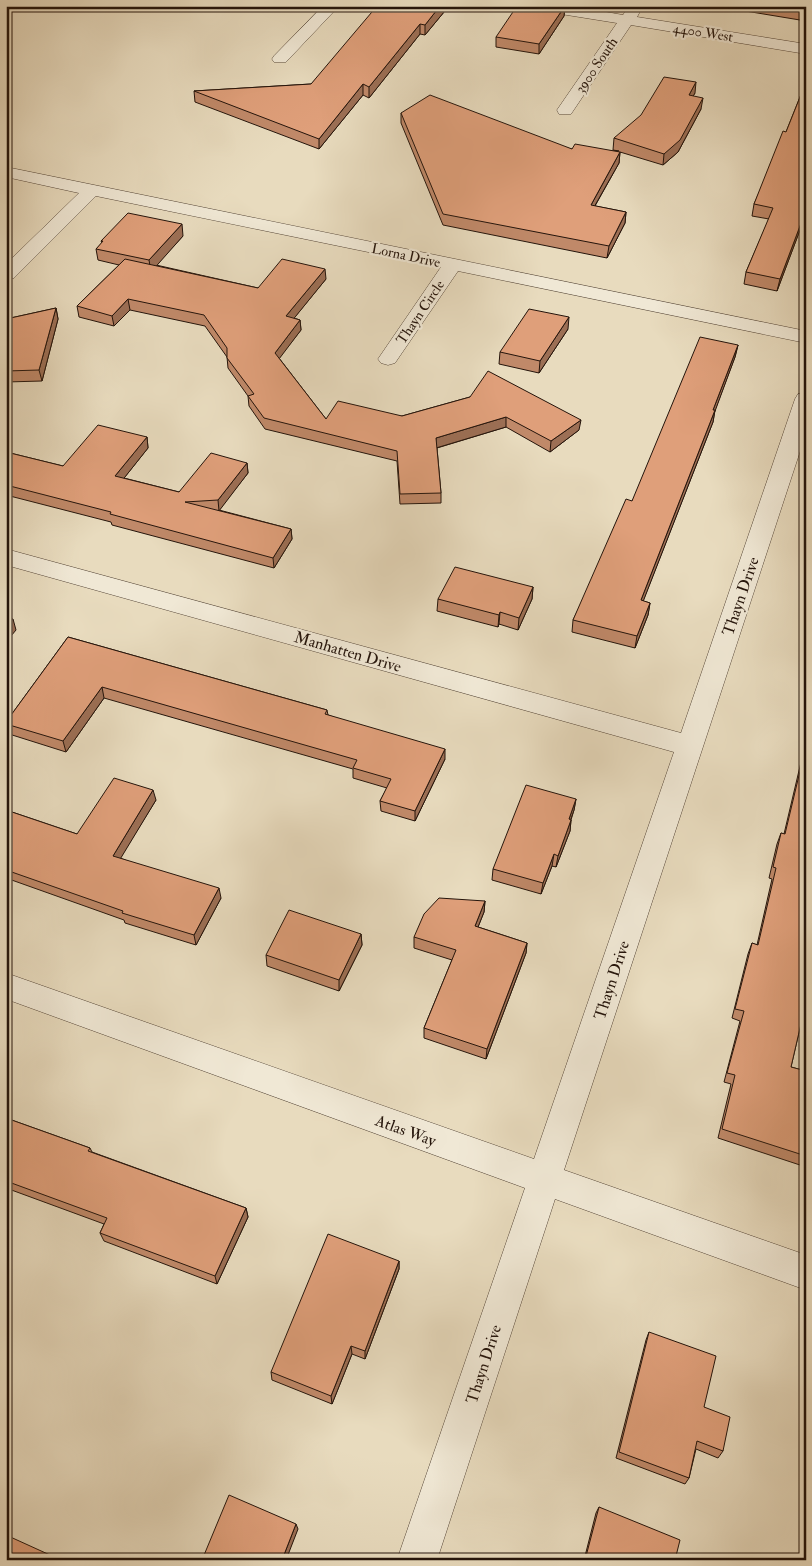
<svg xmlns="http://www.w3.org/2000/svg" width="812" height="1566" font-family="'IM FELL Double Pica',serif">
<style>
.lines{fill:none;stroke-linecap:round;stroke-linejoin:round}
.minor-casing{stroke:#554638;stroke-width:1}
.minor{fill:#f0e8d5;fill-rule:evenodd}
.wall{fill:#c08969;stroke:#24140b}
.shaded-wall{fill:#9c6f55;stroke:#24140b}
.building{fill:#df9f7a;stroke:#24140b}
.labels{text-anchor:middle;stroke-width:4.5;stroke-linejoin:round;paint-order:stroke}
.far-street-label{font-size:14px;fill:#24140b;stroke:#f0e8d5}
.street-label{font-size:16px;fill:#24140b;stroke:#f0e8d5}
</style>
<rect width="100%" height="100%" fill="#e8dbbe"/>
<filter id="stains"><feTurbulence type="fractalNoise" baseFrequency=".004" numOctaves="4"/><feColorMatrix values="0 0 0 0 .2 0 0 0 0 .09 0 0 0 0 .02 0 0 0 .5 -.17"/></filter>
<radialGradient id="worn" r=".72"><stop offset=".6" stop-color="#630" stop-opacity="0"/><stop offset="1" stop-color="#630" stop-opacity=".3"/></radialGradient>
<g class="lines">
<defs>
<g id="minor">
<polygon points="323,6 339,6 286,62 274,62 272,59 274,56"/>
<polygon points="535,6 572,6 623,15 629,6 643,6 637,17 806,44 806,54 631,25 571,114 559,114 557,110 617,23 542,11"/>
<polygon points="6,167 806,331 806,343 458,271 395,363 388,365 381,363 378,359 441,267 96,196 14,278 7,280 6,264 79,193 6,177"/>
<polygon points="806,393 806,433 564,1170 806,1255 806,1290 555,1199 437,1560 397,1560 525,1188 6,999 6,973 534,1159 674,752 6,565 6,549 681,733 795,399 798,394"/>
</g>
</defs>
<use href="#minor" class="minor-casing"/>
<use href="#minor" class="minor"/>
</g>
<g class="wall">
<polygon points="394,6 449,6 425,35 420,34 369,98 363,95 319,149 195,102 194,91 311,84"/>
<polygon points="565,6 564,16 539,54 496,47 496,37"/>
<polygon points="715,6 806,6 806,21"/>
<polygon points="806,82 806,214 777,291 744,284 746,272 769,219 752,216 754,204 786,132"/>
<polygon points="695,93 693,96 701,109 678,152 663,165 620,152 619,163 595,206 626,212 625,223 607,258 443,225 401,123 401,113 572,149 619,151 613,150 614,138"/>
<polygon points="183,236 156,265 258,288 326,279 294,318 300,320 301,330 279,358 326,419 402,416 470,397 579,430 550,452 506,427 437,448 441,493 441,503 400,504 397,461 265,429 249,406 248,396 228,368 227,357 205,326 130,310 114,326 79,317 77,306 119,265 98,260 96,249 102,243 101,241"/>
<polygon points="56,308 58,319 42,381 6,382 6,319"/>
<polygon points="568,329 539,373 499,364 500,352"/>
<polygon points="738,345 735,357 715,410 713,422 643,601 650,603 648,615 635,648 572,632 573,620 632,501"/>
<polygon points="147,437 148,448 124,478 179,492 247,463 248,473 219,510 291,529 292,539 274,568 112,525 111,522 6,495 6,452 63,466"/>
<polygon points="533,587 532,599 518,630 499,624 498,627 437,611 438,599"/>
<polygon points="68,637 327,710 328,715 445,759 415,821 381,811 380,801 387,788 353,778 353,769 104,698 66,752 9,734 6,727 6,722"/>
<polygon points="806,741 806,1002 791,1067 806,1071 806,1167 718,1138 731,1084 724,1082 740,1021 732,1018 748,954 752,943 757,945 772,879 769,878 777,844 781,833 784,834"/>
<polygon points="576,799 574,810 571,820 570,831 556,867 552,866 541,894 492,880 493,869"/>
<polygon points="156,800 120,858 221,898 196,945 125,923 124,920 6,878 6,810 77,834"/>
<polygon points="485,901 484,912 478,927 527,943 526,953 486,1059 424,1038 424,1028 452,960 414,948 414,937"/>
<polygon points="361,934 362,945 339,991 267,966 266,955"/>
<polygon points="6,1118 90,1148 92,1152 246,1208 248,1217 217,1284 104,1241 100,1233 104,1224 6,1188"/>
<polygon points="399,1261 399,1269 365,1359 352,1354 332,1404 272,1380 271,1372"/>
<polygon points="649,1332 704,1407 723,1451 718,1458 696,1449 689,1478 685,1484 616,1458 646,1340"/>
<polygon points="599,1507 675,1560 584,1560 596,1513"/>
</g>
<g class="shaded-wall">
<polygon points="440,6 449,6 425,35 425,25"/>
<polygon points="565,6 564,16 539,54 539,44"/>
<polygon points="420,24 420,34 369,98 369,87"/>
<polygon points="696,82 695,93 687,106 689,95"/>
<polygon points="363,84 363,95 319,149 319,139"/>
<polygon points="703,98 701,109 678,152 663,165 664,154"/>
<polygon points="620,152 619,163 589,216 591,205"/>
<polygon points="806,210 806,214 777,291 780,279"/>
<polygon points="626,212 625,223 607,258 609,246"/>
<polygon points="182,224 183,236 151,272 149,260"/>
<polygon points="325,269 326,279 287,327 286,316"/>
<polygon points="128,299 130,310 114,326 112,316"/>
<polygon points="56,308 58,319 42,381 39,370"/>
<polygon points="569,317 568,329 539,373 540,361"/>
<polygon points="300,320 301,330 276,363 275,353"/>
<polygon points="738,345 735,357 711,422 713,410"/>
<polygon points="715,410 713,422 639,612 641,600"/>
<polygon points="506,417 506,427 436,448 436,438"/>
<polygon points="581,420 579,430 550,452 551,441"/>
<polygon points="147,437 148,448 117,487 115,476"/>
<polygon points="247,463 248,473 219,511 218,500"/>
<polygon points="291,529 292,539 274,568 273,558"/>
<polygon points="533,587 532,599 518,630 519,618"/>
<polygon points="650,603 648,615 635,648 637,636"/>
<polygon points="500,612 499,624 498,627 499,615"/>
<polygon points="13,619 16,630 6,642 6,627"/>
<polygon points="102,687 104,698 66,752 63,741"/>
<polygon points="445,749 445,759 415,821 415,811"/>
<polygon points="153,790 156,800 116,866 113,856"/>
<polygon points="576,799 574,810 567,830 569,819"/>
<polygon points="571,820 570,831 556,867 558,856"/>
<polygon points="554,854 552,866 541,894 543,883"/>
<polygon points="219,888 221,898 196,945 194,935"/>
<polygon points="485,901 484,912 474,937 475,926"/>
<polygon points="361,934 362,945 339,991 339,980"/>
<polygon points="527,943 526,953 486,1059 487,1049"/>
<polygon points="246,1208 248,1217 217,1284 215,1276"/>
<polygon points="399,1261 399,1269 365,1359 365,1351"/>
<polygon points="351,1346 352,1354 332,1404 331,1396"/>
<polygon points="296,1524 298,1529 286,1560 282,1560"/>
</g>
<g class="building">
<polygon points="377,6 392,8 394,6 440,6 425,25 420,24 369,87 363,84 319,139 194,91 311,84"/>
<polygon points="517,6 565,6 539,44 496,37"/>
<polygon points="782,6 806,6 806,10"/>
<polygon points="664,77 696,82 689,95 703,98 680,140 664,154 614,138 641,115"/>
<polygon points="806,82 806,210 780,279 746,272 773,208 754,204 783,131 786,132"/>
<polygon points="430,95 572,149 575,144 620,152 591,205 626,212 609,246 443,214 401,113"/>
<polygon points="128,213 182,224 149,260 96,249 103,241 101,241"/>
<polygon points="125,259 258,288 282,259 325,269 286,316 300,320 275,353 326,419 338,401 402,416 470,397 488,371 581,420 551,441 506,417 436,438 441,493 400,494 397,451 264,418 248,396 254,394 227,358 227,348 204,315 128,299 112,316 77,306"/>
<polygon points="56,308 39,370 6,371 6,319"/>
<polygon points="529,309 569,317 540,361 500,352"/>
<polygon points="700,337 738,345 713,410 715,410 641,600 650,603 637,636 573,620 626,499 632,501"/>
<polygon points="98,425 147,437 115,476 179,492 211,453 247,463 218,500 185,502 291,529 273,558 110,514 111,512 6,485 6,452 63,466"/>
<polygon points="455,567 533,587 519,618 500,612 499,615 438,599"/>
<polygon points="6,617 13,619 6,627"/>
<polygon points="68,637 327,710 325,714 445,749 415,811 380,801 391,779 353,768 357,760 102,687 63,741 6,724 6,722"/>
<polygon points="806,746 806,1002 791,1067 806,1071 806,1156 722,1129 735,1075 727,1073 744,1011 735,1009 752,943 758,945 776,868 773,867 781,833 785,834"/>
<polygon points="114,778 153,790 113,856 219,888 194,935 122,913 123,911 6,870 6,810 77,834"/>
<polygon points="526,785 576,799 569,819 571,820 558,856 554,854 543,883 493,869"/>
<polygon points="439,898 485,901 475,926 527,943 487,1049 424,1028 456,950 414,937 424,914"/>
<polygon points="289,910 361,934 339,980 266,955"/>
<polygon points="6,1118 90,1148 88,1151 246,1208 215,1276 100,1233 107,1218 6,1181"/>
<polygon points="328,1234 399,1261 365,1351 351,1346 331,1396 271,1372"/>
<polygon points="649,1332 716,1356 704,1407 730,1417 723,1451 697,1441 689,1478 619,1452"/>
<polygon points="229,1495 296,1524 282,1560 202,1560"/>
<polygon points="599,1507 680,1540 675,1560 585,1560"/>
<polygon points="6,1535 61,1560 6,1560"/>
</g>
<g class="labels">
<g class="far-street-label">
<text transform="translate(703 32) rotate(9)" y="5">4400 West</text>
<text transform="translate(596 65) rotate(-56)" y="5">3900 South</text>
<text transform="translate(406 255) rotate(12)" y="5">Lorna Drive</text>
<text transform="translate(420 312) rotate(-56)" y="5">Thayn Circle</text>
</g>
<g class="street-label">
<text transform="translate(740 596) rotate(-71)" y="6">Thayn Drive</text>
<text transform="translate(348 651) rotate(16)" y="6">Manhatten Drive</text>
<text transform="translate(611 980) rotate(-72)" y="6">Thayn Drive</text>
<text transform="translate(406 1130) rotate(20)" y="6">Atlas Way</text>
<text transform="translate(483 1364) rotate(-72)" y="6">Thayn Drive</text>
</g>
</g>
<rect width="812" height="1566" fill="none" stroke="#e8dbbe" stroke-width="25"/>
<rect x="8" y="8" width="797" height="1551" fill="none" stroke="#24140b" stroke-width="2.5"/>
<rect x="12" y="12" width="787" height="1541" fill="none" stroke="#24140b"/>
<rect width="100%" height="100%" filter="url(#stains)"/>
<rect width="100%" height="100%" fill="url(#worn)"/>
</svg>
